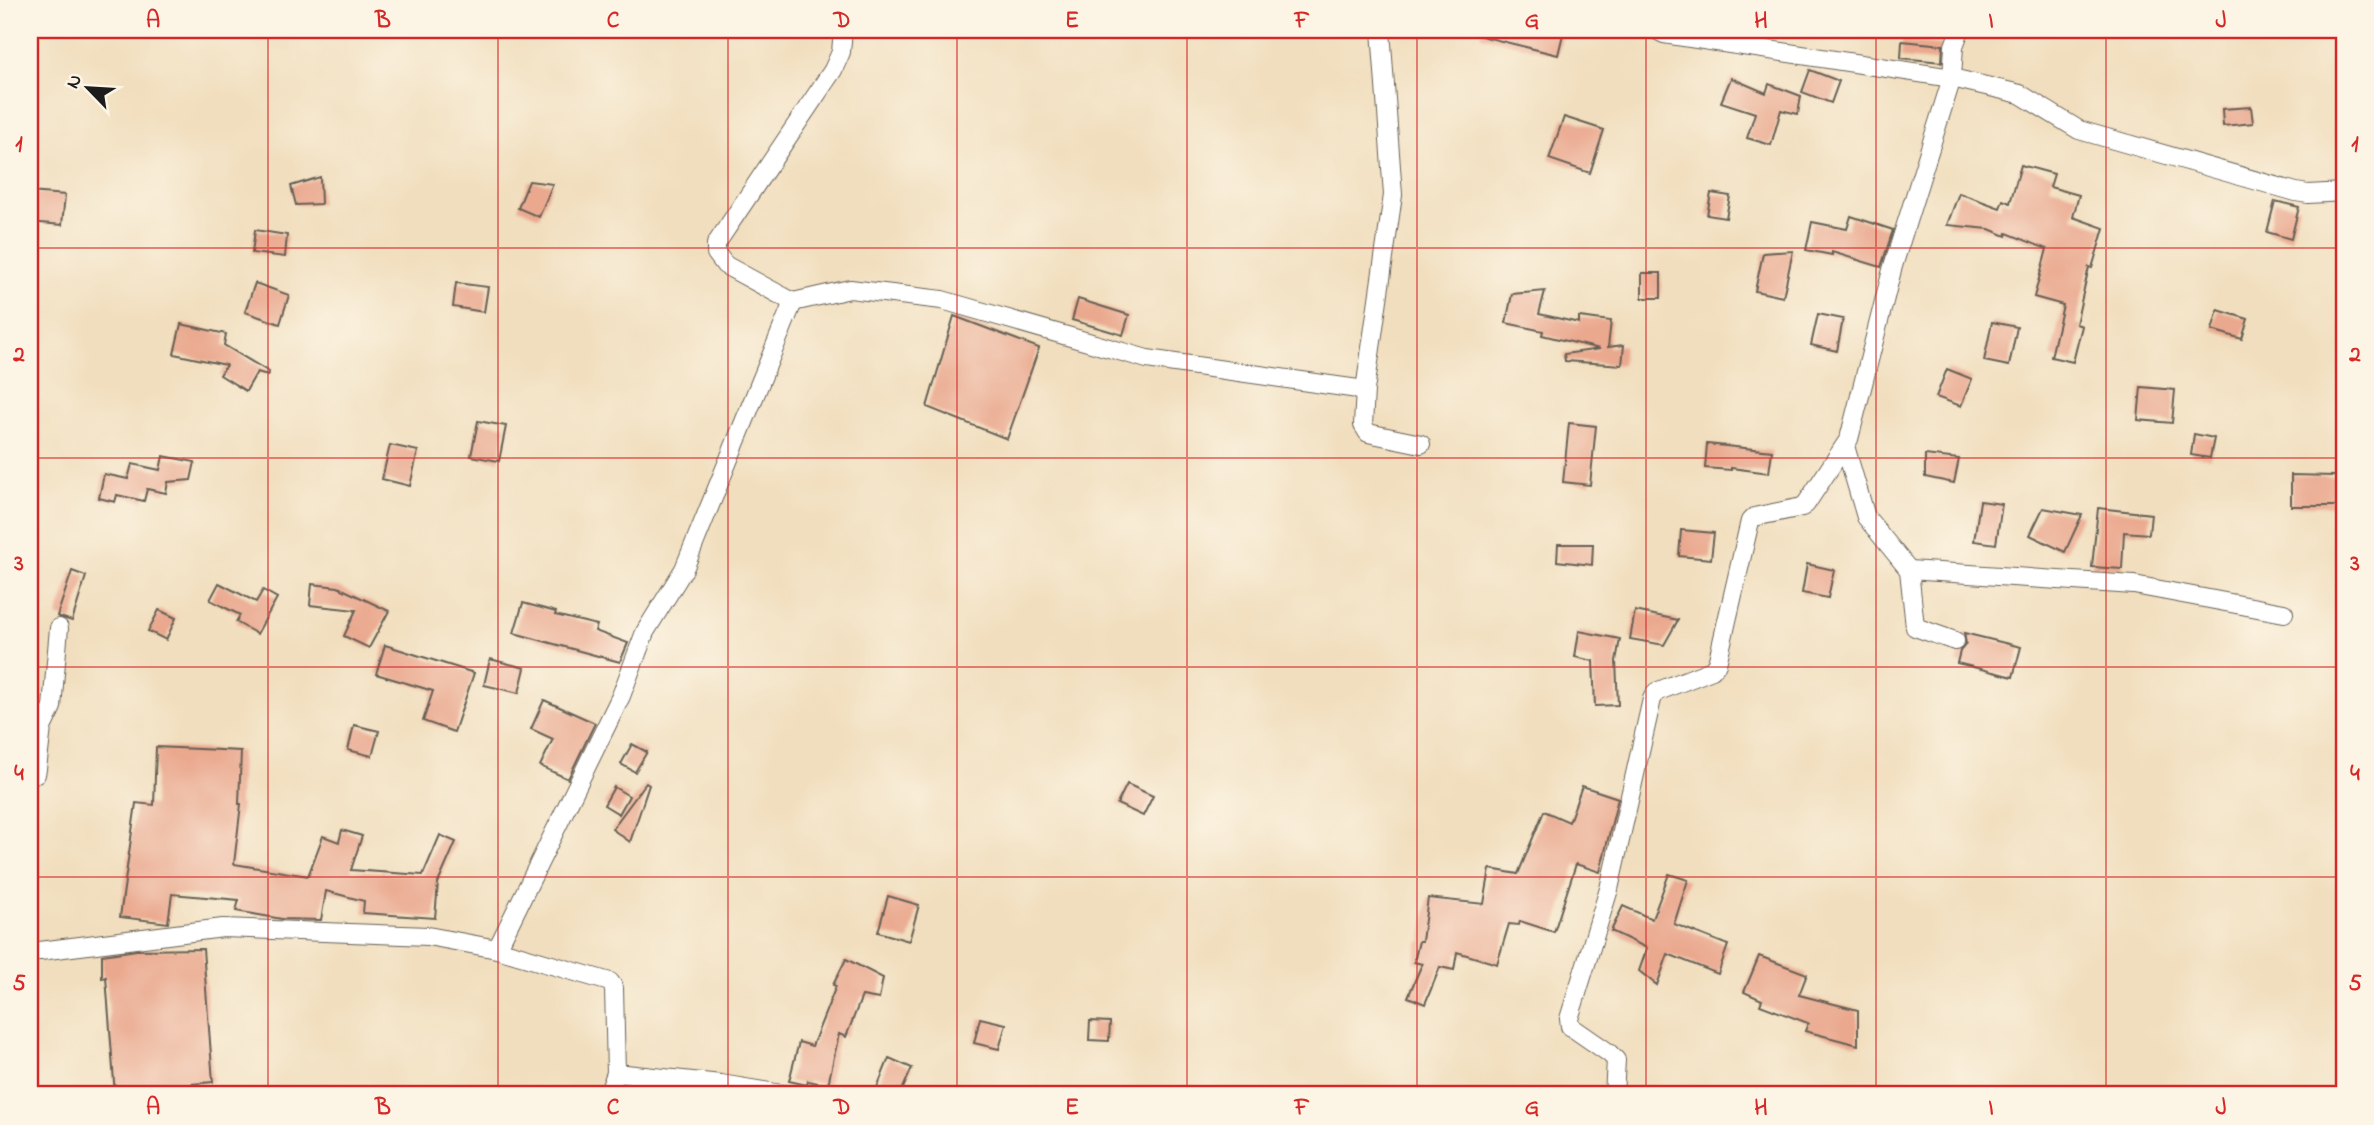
<svg xmlns="http://www.w3.org/2000/svg" width="2374" height="1125" font-family="'Indie Flower',sans-serif">
<style>
.building{fill:#eaa98f}
.lines{fill:none;stroke-linecap:round;stroke-linejoin:round}
.minor-casing{stroke:#676055;stroke-width:20}
.minor{stroke:#fff;stroke-width:18}
.grid{fill:none;stroke:#d62828;stroke-width:2;stroke-opacity:0.55}
.neatline{fill:none;stroke:#d62828;stroke-width:2.5}
.grid-label{font-size:23px;text-anchor:middle;font-weight:bold;fill:#d62828}
</style>
<rect width="100%" height="100%" fill="#fcf5e5"/>
<filter id="ink" filterUnits="userSpaceOnUse"><feTurbulence type="fractalNoise" baseFrequency=".0143" numOctaves="2"/><feDisplacementMap in="SourceGraphic" scale="14" xChannelSelector="R" yChannelSelector="G"/><feConvolveMatrix kernelMatrix="1 2 1 2 8 2 1 2 1" color-interpolation-filters="sRGB"/></filter>
<filter id="wash" filterUnits="userSpaceOnUse"><feTurbulence type="fractalNoise" baseFrequency=".00686" numOctaves="4" result="noise"/><feDisplacementMap in="SourceGraphic" scale="28" xChannelSelector="R" yChannelSelector="G"/><feGaussianBlur stdDeviation="1.57" result="paint"/><feColorMatrix in="noise" values="0 0 0 0 0 0 0 0 0 0 0 0 0 0 0 0 0 1.4 0 .05"/><feComposite in="paint" operator="in"/></filter>
<g filter="url(#wash)">
<rect width="100%" height="100%" fill="#f1debe"/>
<g id="blocks">
<g class="building">
<polygon points="1482,30 1564,30 1558,55 1481,36"/>
<polygon points="1902,41 1943,45 1942,62 1901,58"/>
<polygon points="1810,70 1839,81 1831,103 1802,92"/>
<polygon points="1731,78 1766,93 1769,84 1801,96 1798,114 1781,110 1771,145 1747,138 1755,113 1721,102"/>
<polygon points="2251,107 2253,123 2223,126 2222,109"/>
<polygon points="1564,117 1604,130 1590,173 1549,159"/>
<polygon points="2021,165 2054,174 2050,187 2079,195 2073,217 2104,228 2092,268 2089,267 2076,324 2082,326 2073,362 2051,357 2063,305 2034,297 2047,249 2007,233 2006,236 1989,229 1947,225 1959,193 2000,208 2003,200 2010,203"/>
<polygon points="320,177 321,204 296,205 291,186"/>
<polygon points="529,181 553,184 539,217 518,208"/>
<polygon points="30,192 65,195 62,225 30,222"/>
<polygon points="1711,193 1730,196 1726,218 1707,215"/>
<polygon points="2275,201 2299,207 2291,239 2267,232"/>
<polygon points="1851,216 1893,230 1881,267 1832,252 1832,255 1806,250 1812,222 1847,229"/>
<polygon points="255,230 287,235 285,257 252,253"/>
<polygon points="1793,251 1783,297 1755,291 1763,253"/>
<rect x="1642" y="273" width="19" height="25"/>
<polygon points="255,283 289,295 280,324 245,312"/>
<polygon points="456,283 488,287 484,312 453,307"/>
<polygon points="1545,291 1539,314 1579,323 1579,317 1611,321 1608,347 1624,345 1622,365 1565,361 1564,354 1600,349 1542,335 1543,331 1506,323 1512,294"/>
<polygon points="1078,299 1129,315 1123,335 1072,320"/>
<polygon points="2218,310 2248,319 2242,339 2212,330"/>
<polygon points="1818,314 1843,319 1837,351 1811,345"/>
<polygon points="954,316 1039,348 1007,439 927,407"/>
<polygon points="1992,322 2017,327 2009,366 1984,361"/>
<polygon points="181,324 226,334 224,345 269,372 268,375 257,372 246,391 220,375 226,365 174,354"/>
<polygon points="1947,369 1972,379 1961,406 1936,397"/>
<polygon points="2141,387 2175,390 2172,423 2138,420"/>
<polygon points="478,421 506,426 499,461 471,456"/>
<polygon points="1569,423 1596,426 1590,485 1563,482"/>
<polygon points="2194,434 2214,438 2210,458 2191,455"/>
<polygon points="1707,444 1772,451 1769,473 1731,468 1731,470 1705,468"/>
<polygon points="390,445 418,451 410,486 382,479"/>
<polygon points="1925,455 1959,459 1954,483 1925,477"/>
<polygon points="163,456 195,462 191,480 168,482 166,493 147,489 144,501 117,495 115,502 99,498 104,474 128,479 132,464 160,470"/>
<polygon points="2291,475 2335,476 2344,506 2291,506"/>
<polygon points="1980,501 2002,504 1996,544 1974,541"/>
<polygon points="2043,508 2082,515 2065,552 2030,535"/>
<polygon points="2098,508 2151,514 2149,534 2124,532 2122,569 2092,567"/>
<polygon points="1681,530 1714,533 1711,559 1679,556"/>
<polygon points="1558,544 1593,544 1592,565 1557,561"/>
<polygon points="1807,564 1834,570 1828,598 1802,593"/>
<polygon points="72,571 86,576 72,621 57,616"/>
<polygon points="219,583 256,602 263,590 277,598 257,634 236,622 240,615 210,600"/>
<polygon points="312,584 338,587 389,611 369,648 344,636 356,610 310,605"/>
<polygon points="523,603 556,612 555,615 597,625 595,631 628,643 620,662 514,633"/>
<polygon points="159,610 176,618 166,640 148,631"/>
<polygon points="1635,611 1678,620 1664,645 1630,639"/>
<polygon points="1579,631 1620,639 1616,661 1618,705 1595,706 1593,661 1575,657"/>
<polygon points="1964,633 2021,647 2013,677 1957,663 1960,651 1966,644"/>
<polygon points="385,645 474,673 454,732 423,721 433,691 376,674"/>
<polygon points="490,659 525,668 519,693 484,685"/>
<polygon points="544,700 595,723 568,779 540,766 553,739 531,729"/>
<polygon points="354,725 379,731 372,756 348,750"/>
<polygon points="632,744 647,752 635,772 621,764"/>
<polygon points="156,747 241,751 239,804 241,804 234,864 308,876 323,836 339,842 342,830 362,836 351,870 423,875 440,835 456,842 438,883 435,918 363,913 364,901 326,891 321,920 282,919 236,911 239,900 172,894 168,923 120,917 136,803 154,805"/>
<polygon points="646,783 649,785 630,842 612,829"/>
<polygon points="1127,784 1153,796 1143,816 1117,804"/>
<polygon points="1582,786 1618,798 1600,872 1576,864 1554,932 1520,921 1519,925 1509,924 1497,964 1457,952 1454,970 1440,967 1425,1004 1408,997 1422,964 1414,962 1419,941 1422,941 1428,898 1484,904 1490,869 1518,874 1544,811 1569,822"/>
<polygon points="614,787 629,796 619,814 604,805"/>
<polygon points="1669,874 1688,880 1674,924 1728,945 1718,974 1668,954 1657,985 1639,971 1647,948 1611,931 1623,906 1652,919"/>
<polygon points="888,896 919,905 909,941 878,932"/>
<polygon points="203,949 213,1082 192,1084 193,1095 115,1095 106,977 102,978 102,955 136,950"/>
<polygon points="1759,956 1807,974 1799,995 1858,1010 1858,1045 1805,1031 1808,1023 1760,1005 1762,1000 1744,992"/>
<polygon points="846,959 883,978 879,999 862,996 846,1037 839,1034 828,1085 808,1081 807,1085 789,1081 799,1042 812,1046 836,986 833,985"/>
<polygon points="980,1018 1006,1024 999,1049 974,1043"/>
<polygon points="1090,1021 1110,1022 1109,1041 1089,1040"/>
<polygon points="889,1058 912,1068 900,1095 874,1095"/>
</g>
</g>
</g>
<g filter="url(#ink)">
<use href="#blocks" fill-opacity="0" stroke="#676055" stroke-width="2"/>
<g class="lines">
<defs>
<g id="minor">
<polyline points="843,30 841,52 833,70 716,244 716,253 725,265 793,302 850,289 942,300 1147,359 1365,390"/>
<polyline points="1381,30 1393,195 1365,390 1363,425 1368,433 1421,444"/>
<polyline points="1656,30 1664,34 1952,78 2020,94 2079,130 2296,192 2308,194 2344,192"/>
<polyline points="1845,446 1866,517 1909,570 1915,627 1955,641"/>
<polyline points="1909,570 2134,585 2284,613"/>
<polyline points="30,777 36,774 37,769 42,728 52,707 59,628"/>
<polyline points="497,949 621,696 645,632 684,569 793,302"/>
<polyline points="30,950 40,951 223,928 428,936 497,949 610,982 614,988 616,1073 721,1084 788,1095"/>
<polyline points="608,1095 616,1073"/>
<polyline points="1614,1095 1616,1060 1609,1053 1570,1026 1569,1019 1609,889 1652,699 1656,692 1712,670 1717,664 1750,521 1754,517 1802,507 1806,504 1849,439 1893,266 1952,78 1954,46 1960,30"/>
</g>
</defs>
<use href="#minor" class="minor-casing"/>
<use href="#minor" class="minor"/>
</g>
</g>
<path class="grid" d="M268,30V1095M498,30V1095M728,30V1095M957,30V1095M1187,30V1095M1417,30V1095M1646,30V1095M1876,30V1095M2106,30V1095M30,248H2344M30,458H2344M30,667H2344M30,877H2344"/>
<rect width="2374" height="1125" fill="none" stroke="#fcf5e5" stroke-width="77"/>
<g transform="translate(88 88) rotate(295)" stroke="#fcf5e5" stroke-width="5" paint-order="stroke">
<path d="M0-5L12 26L0 18L-12 26Z" fill="#1c1c1c"/>
<text y="-10" font-size="19" font-weight="bold" text-anchor="middle" fill="#1c1c1c">N</text>
</g>
<rect x="38" y="38" width="2298" height="1048" class="neatline"/>
<g class="grid-label">
<text x="153" y="27">A</text>
<text x="383" y="27">B</text>
<text x="613" y="27">C</text>
<text x="842" y="27">D</text>
<text x="1072" y="27">E</text>
<text x="1302" y="27">F</text>
<text x="1532" y="27">G</text>
<text x="1761" y="27">H</text>
<text x="1991" y="27">I</text>
<text x="2221" y="27">J</text>
<text x="19" y="151">1</text>
<text x="2355" y="151">1</text>
<text x="19" y="361">2</text>
<text x="2355" y="361">2</text>
<text x="19" y="570">3</text>
<text x="2355" y="570">3</text>
<text x="19" y="780">4</text>
<text x="2355" y="780">4</text>
<text x="19" y="990">5</text>
<text x="2355" y="990">5</text>
<text x="153" y="1114">A</text>
<text x="383" y="1114">B</text>
<text x="613" y="1114">C</text>
<text x="842" y="1114">D</text>
<text x="1072" y="1114">E</text>
<text x="1302" y="1114">F</text>
<text x="1532" y="1114">G</text>
<text x="1761" y="1114">H</text>
<text x="1991" y="1114">I</text>
<text x="2221" y="1114">J</text>
</g>
</svg>
